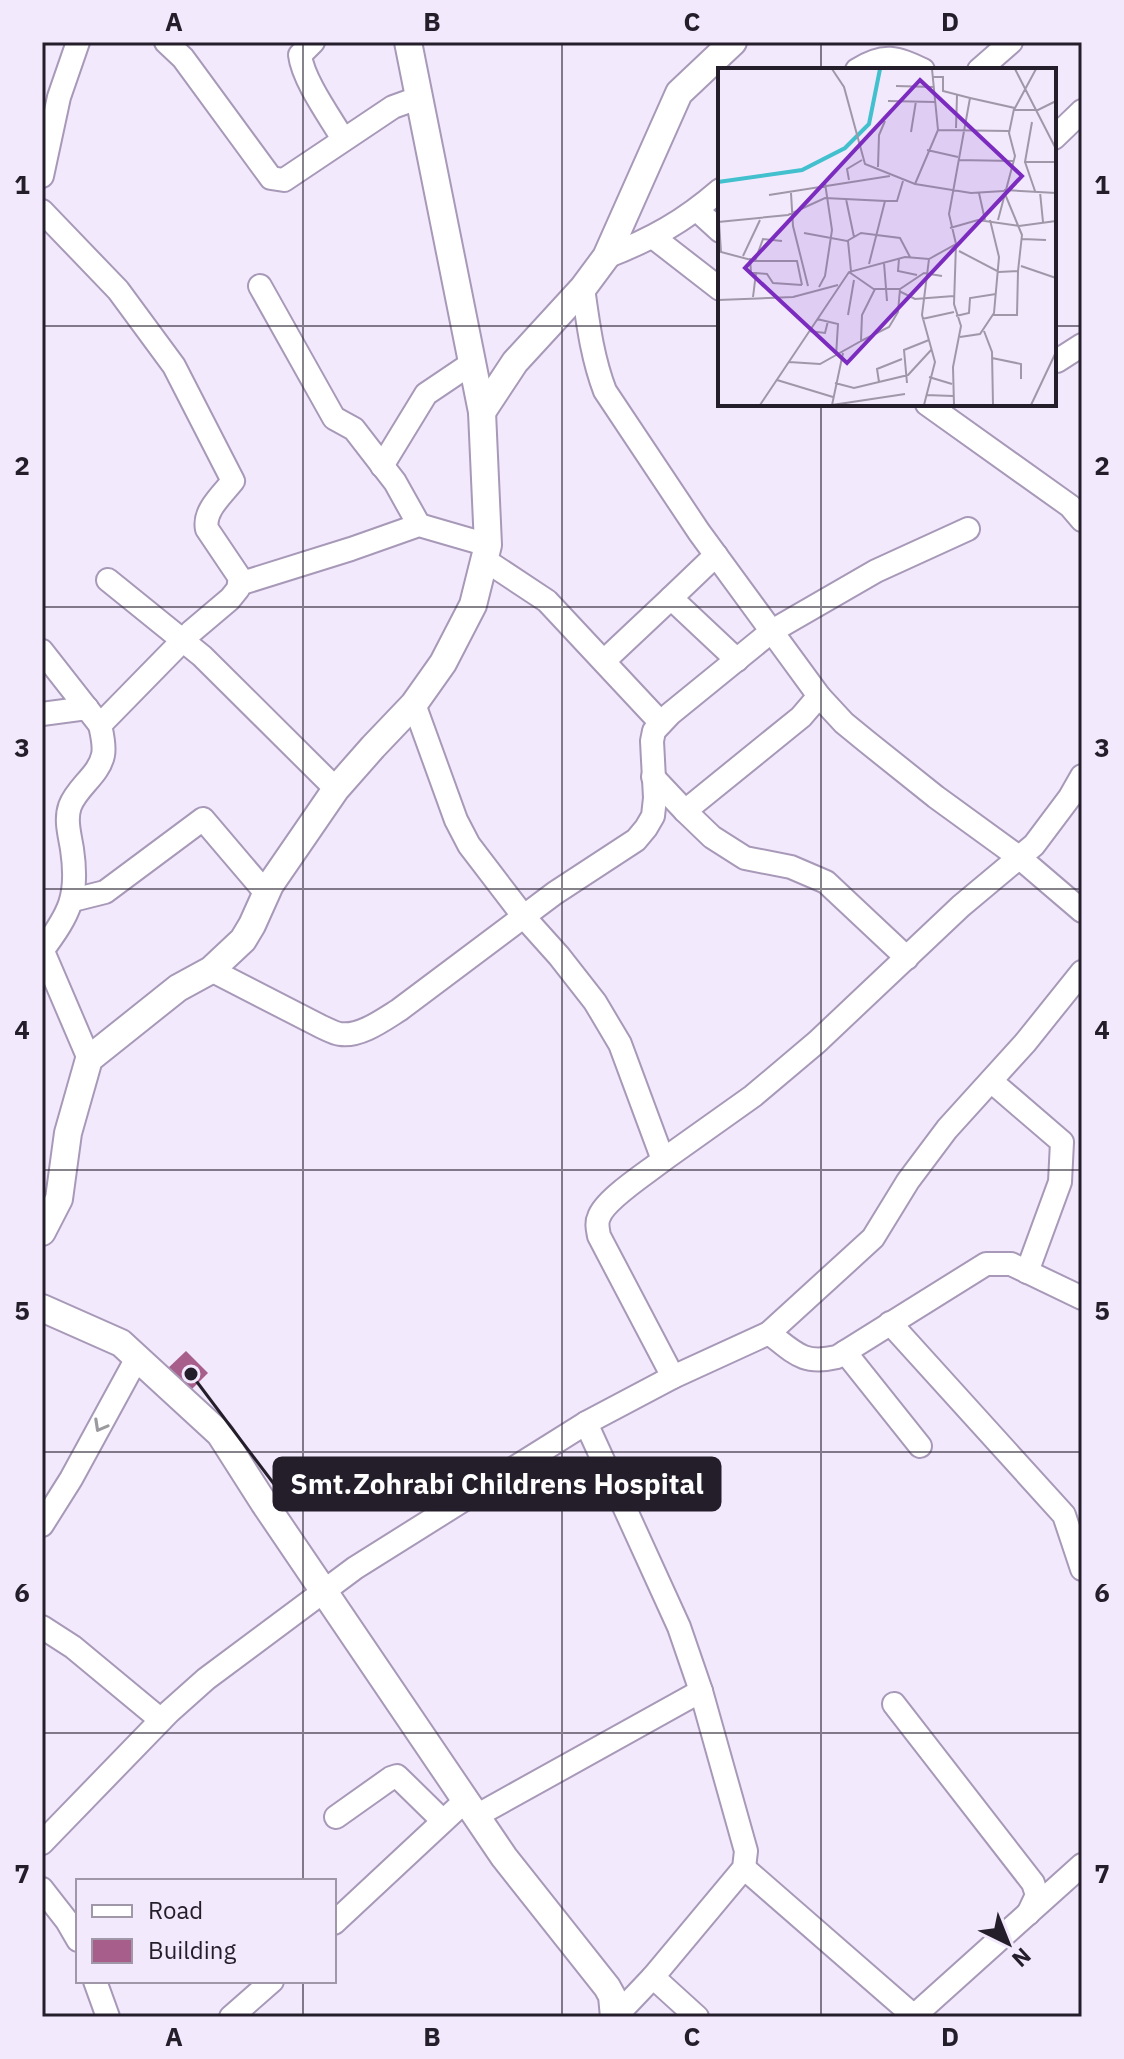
<svg xmlns="http://www.w3.org/2000/svg" width="1124" height="2059" font-family="'IBM Plex Sans',sans-serif">
<style>
.building{fill:#a75e8a}
.lines{fill:none;stroke-linecap:round;stroke-linejoin:round}
.minor-casing{stroke:#a799b7;stroke-width:26}
.tertiary-casing{stroke:#a799b7;stroke-width:30}
.minor{stroke:#fff;stroke-width:22}
.tertiary{stroke:#fff;stroke-width:26}
.oneway{stroke:#9c9a9f}
.grid{fill:none;stroke:#241e2a;stroke-width:2;stroke-opacity:0.55}
.inset-river{fill:none;stroke:#42c0cd;stroke-width:4}
.inset-road{fill:none;stroke:#a098a9;stroke-width:2}
.view{fill:#7b2cbf;fill-opacity:0.15;stroke:#7b2cbf;stroke-width:4}
.inset-edge{fill:none;stroke:#241e2a;stroke-width:4}
.leader{fill:none;stroke:#241e2a;stroke-width:3}
.callout-dot{fill:#241e2a;stroke:#f2e9fd;stroke-width:3}
.callout{fill:#241e2a;stroke:#241e2a;stroke-width:3}
.callout-label{font-size:28px;text-anchor:middle;font-weight:bold;fill:#fff}
.neatline{fill:none;stroke:#241e2a;stroke-width:3}
.grid-label{font-size:26px;text-anchor:middle;font-weight:bold;fill:#241e2a}
</style>
<rect width="100%" height="100%" fill="#f2e9fd"/>
<polygon class="building" points="186,1351 208,1373 187,1394 165,1371"/>
<g class="lines">
<defs>
<g id="minor">
<polyline points="166,42 183,58 271,178 284,180 393,107 418,98"/>
<path d="M313,42L300,55C303,80 330,117 343,139"/>
<path d="M857,70C884,53 896,57 923,70"/>
<polyline points="979,70 1011,42"/>
<polyline points="1054,138 1082,111"/>
<polyline points="42,176 59,97 78,42"/>
<polyline points="697,210 720,231"/>
<path d="M42,211L118,290L174,366L233,481C222,495 203,511 207,529L240,578L238,589L230,599L191,632L100,725C102,734 105,746 103,755C99,775 77,787 70,806C65,820 70,836 72,849C79,896 70,913 42,951"/>
<polyline points="653,237 720,289"/>
<path d="M606,257C652,239 683,222 720,190"/>
<polyline points="260,286 334,418 354,429 395,482 419,525"/>
<path d="M583,288C588,323 592,357 605,391L699,532L819,696L844,723L866,741L936,797L1020,858L1082,911"/>
<polyline points="1057,361 1082,345"/>
<polyline points="927,404 1070,506 1082,520"/>
<polyline points="382,466 426,394 472,363"/>
<polyline points="485,560 547,601 661,723"/>
<polyline points="108,580 202,656 336,789"/>
<polyline points="239,584 351,549 419,525 488,545"/>
<polyline points="671,598 716,555"/>
<polyline points="42,651 100,725"/>
<polyline points="604,661 671,598 737,660"/>
<polyline points="414,704 456,820 469,845 524,917 559,956 595,1002 620,1044 663,1160 753,1096 817,1042 961,906 1034,845 1070,797 1082,776"/>
<polyline points="42,714 87,708"/>
<polyline points="653,777 685,811 712,837 745,858 791,867 826,882 907,958"/>
<polyline points="685,811 801,717 819,696"/>
<polyline points="73,900 105,892 203,819 266,893"/>
<polyline points="42,949 89,1059"/>
<path d="M211,970L322,1027C327,1029 334,1033 340,1034C360,1037 383,1020 399,1010L555,893L636,840L646,828L653,816L655,798L652,741L654,731L670,714L772,631L876,571L968,529"/>
<polyline points="991,1081 1062,1142 1060,1182 1027,1272"/>
<path d="M663,1160C647,1173 605,1199 599,1217C596,1223 598,1230 599,1236L673,1377"/>
<polyline points="890,1323 1064,1515 1082,1569"/>
<polyline points="769,1333 873,1238 908,1181 947,1129 1025,1043 1082,972"/>
<polyline points="845,1352 920,1446"/>
<polyline points="586,1423 679,1627 701,1691 746,1851 744,1868 653,1977 615,2017"/>
<polyline points="42,1525 71,1479 137,1358"/>
<polyline points="42,1627 73,1647 161,1720"/>
<polyline points="894,1704 1033,1883 1037,1895 1028,1914"/>
<polyline points="476,1816 701,1691"/>
<polyline points="336,1817 391,1778 397,1776 443,1821"/>
<path d="M42,1843L169,1712L206,1679L355,1568L586,1423L673,1377L769,1333C795,1353 803,1365 837,1357L986,1264H1011L1082,1298"/>
<polyline points="744,1868 915,2017"/>
<polyline points="42,1889 67,1921 78,1940"/>
<polyline points="334,1923 466,1800"/>
<polyline points="653,1977 697,2017"/>
<polyline points="95,1981 108,2017"/>
<polyline points="914,2016 1082,1865"/>
<polyline points="231,2017 272,1981"/>
</g>
<g id="tertiary">
<polyline points="482,412 515,362 583,288 606,257 679,93 733,42"/>
<polyline points="42,1232 59,1199 68,1133 89,1059 178,988 211,970 243,940 252,925 270,885 336,789 373,747 414,704 443,663 473,605 488,545 482,412 408,42"/>
<polyline points="42,1308 121,1343 220,1434 264,1503 504,1857 607,1987 612,1996 614,2017"/>
</g>
</defs>
<use href="#minor" class="minor-casing"/>
<use href="#tertiary" class="tertiary-casing"/>
<use href="#minor" class="minor"/>
<use href="#tertiary" class="tertiary"/>
</g>
<defs><path id="oneway-chevron" d="M-2-3.5L2.5 0L-2 3.5" fill="none" stroke-width="1.6" stroke-linecap="round" stroke-linejoin="round" transform="scale(2)"/></defs>
<use class="oneway" href="#oneway-chevron" transform="translate(100 1426) rotate(119)"/>
<path class="grid" d="M303,42V1881M562,42V2017M821,42V70M42,326H720M1054,326H1082M821,404V2017M42,607H1082M42,889H1082M42,1170H1082M42,1452H1082M42,1733H1082M303,1981V2017"/>
<g transform="translate(718 68)">
<rect width="338" height="338" fill="#f2e9fd"/>
<path class="inset-river" d="M0,114L84,102L127,80L151,56L162,1"/>
<path class="inset-road" d="M114,1L126,19L147,96L197,116L253,125L286,123M297,1L338,81M214,9H225V23L252,30M178,18L215,19M170,33L217,34M296,42H320L338,33M314,54L307,94L317,123M238,60L239,27M220,62L291,63M193,64L198,33M209,82L240,89M240,92L295,93M306,94H338M160,99L161,67L167,53M131,112L129,101L144,92M197,116L220,62L214,1M286,122L338,125M322,124L325,154M73,125L75,158L90,218M261,125L267,152M51,127L172,108M128,131L136,169M167,133H179L185,113M280,152L297,88L291,65L296,41M0,154L70,147L107,130L167,133L151,196M1,154L3,184L37,193H79L84,217M232,160L260,152L301,158L338,153M86,165L129,173L143,165L182,170L192,189M304,171L328,172M130,173L133,203M241,183L281,204L300,203L304,167L287,126M25,188L42,152M32,190L33,205H38L35,229M181,191L180,203L199,207M37,193L45,171L64,173M166,195L169,233M303,198L338,210M131,204L157,222M38,205L49,206L55,215L84,217M101,219L107,208L114,162L107,115M181,223L197,231L236,228M0,232L75,229L120,217M130,247L136,212M275,247H299L300,203M238,248L251,245L252,230L278,226M99,251L120,256L118,288M204,251L236,244M91,263L107,265L110,253M266,263L274,284L275,337M242,269L262,266L276,245L281,189L272,152M143,273L171,259L180,244L182,221M125,285L114,337L187,326M274,290L303,296V311M71,294L102,296L143,273L144,247L157,221H182L206,205L224,208M211,309L234,316M59,312L115,329M161,314L159,301L184,291M117,315L136,320L190,307L214,281M189,315L186,282L211,272M208,327L235,328M42,337L131,204L187,189L211,191L238,176L231,146L252,30L297,40L318,1M206,337L217,294L204,247L211,191M236,337L235,299L243,258L236,236L238,176M313,337L338,284"/>
<path class="view" d="M202,12L304,108L129,295L27,200Z"/>
<rect width="338" height="338" class="inset-edge"/>
</g>
<path class="leader" d="M191 1374L274 1484"/>
<circle class="callout-dot" cx="191" cy="1374" r="8"/>
<rect class="callout" x="274" y="1458" width="446" height="52" rx="8"/>
<g class="callout-label">
<text x="497" y="1494">Smt.Zohrabi Childrens Hospital</text>
</g>
<rect width="1124" height="2059" fill="none" stroke="#f2e9fd" stroke-width="88"/>
<rect x="76" y="1879" width="260" height="104" fill="#f2e9fd" stroke="#a098a9" stroke-width="2"/>
<rect x="92" y="1905" width="40" height="12" fill="#ffffff" stroke="#a098a9" stroke-width="2"/>
<text x="148" y="1919" font-size="24" fill="#241e2a">Road</text>
<rect x="92" y="1939" width="40" height="24" fill="#a75e8a" stroke="#a098a9" stroke-width="2"/>
<text x="148" y="1959" font-size="24" fill="#241e2a">Building</text>
<g transform="translate(1008 1943) rotate(137)" stroke="#f2e9fd" stroke-width="6" paint-order="stroke">
<path d="M0-6L14 30L0 20L-14 30Z" fill="#241e2a"/>
<text y="-12" font-size="22" font-weight="bold" text-anchor="middle" fill="#241e2a">N</text>
</g>
<rect x="44" y="44" width="1036" height="1971" class="neatline"/>
<g class="grid-label">
<text x="174" y="31">A</text>
<text x="432" y="31">B</text>
<text x="692" y="31">C</text>
<text x="950" y="31">D</text>
<text x="22" y="194">1</text>
<text x="1102" y="194">1</text>
<text x="22" y="475">2</text>
<text x="1102" y="475">2</text>
<text x="22" y="757">3</text>
<text x="1102" y="757">3</text>
<text x="22" y="1039">4</text>
<text x="1102" y="1039">4</text>
<text x="22" y="1320">5</text>
<text x="1102" y="1320">5</text>
<text x="22" y="1602">6</text>
<text x="1102" y="1602">6</text>
<text x="22" y="1883">7</text>
<text x="1102" y="1883">7</text>
<text x="174" y="2046">A</text>
<text x="432" y="2046">B</text>
<text x="692" y="2046">C</text>
<text x="950" y="2046">D</text>
</g>
</svg>
